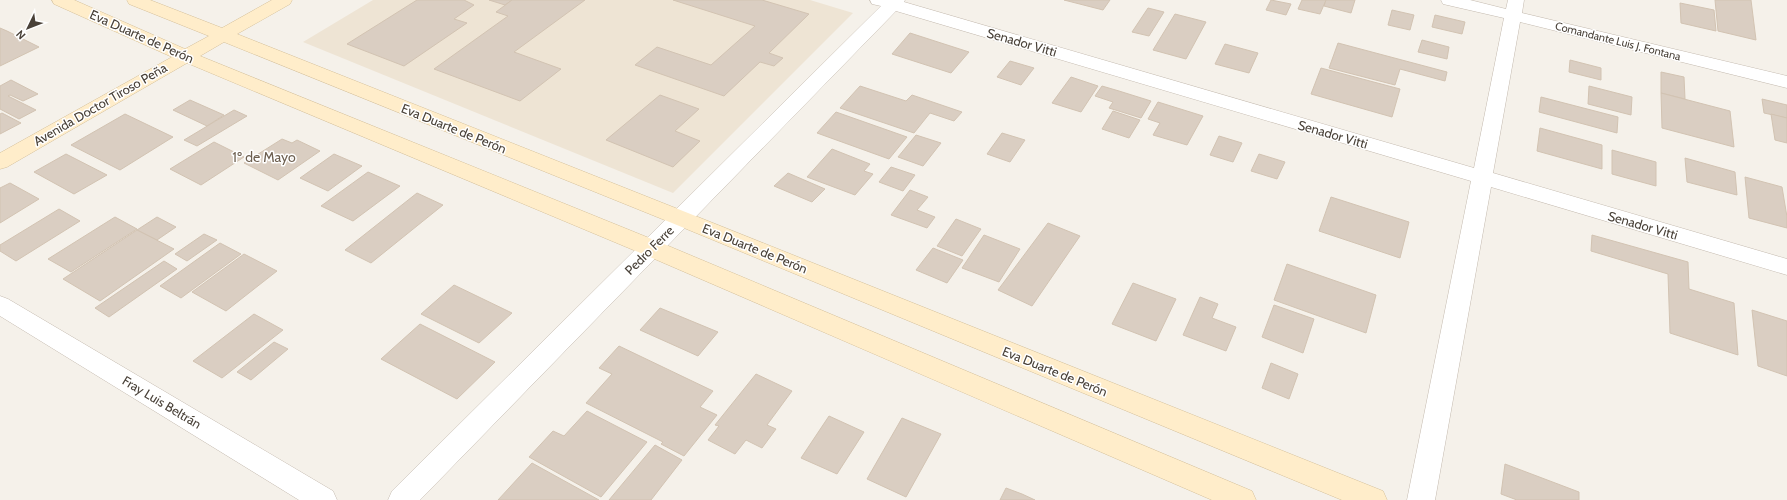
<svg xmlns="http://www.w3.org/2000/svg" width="1787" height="500" viewBox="0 0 1787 500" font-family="Cabin,sans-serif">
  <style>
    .education { fill: #eee4d4 }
    .building { fill: #dacec2; stroke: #d2c3b2 }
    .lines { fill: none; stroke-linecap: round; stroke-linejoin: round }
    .street-casing { stroke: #c4baaf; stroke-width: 1 }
    .secondary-casing { stroke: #d5c09a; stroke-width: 1 }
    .street { fill: #fff; fill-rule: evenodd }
    .secondary { fill: #ffedca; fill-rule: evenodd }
    .labels { text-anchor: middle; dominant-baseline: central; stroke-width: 3; stroke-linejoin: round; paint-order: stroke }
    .far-street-label { font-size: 11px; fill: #494138; stroke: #fff }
    .street-label { font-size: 13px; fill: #494138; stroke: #fff }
    .neighbourhood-label { font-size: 14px; fill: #6c5e4f; stroke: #fff }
  </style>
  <rect width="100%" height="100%" fill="#f5f1ea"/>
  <path class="education" d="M373,0H810L853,13L673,193L303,42Z"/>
  <g class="building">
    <path d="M417,0H464L474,5L454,19L467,23L404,66L347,44Z"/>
    <path d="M489,0H512L505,5Z"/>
    <path d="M512,0H585L514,52L561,69L520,101L434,69L508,16L496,12Z"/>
    <path d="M673,0H762L809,14L769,53L783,58L774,66L760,62L724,96L635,65L657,47L711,65L755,26Z"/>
    <path d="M1064,0H1110L1103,10Z"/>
    <path d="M1271,0L1291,4L1286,15L1266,10Z"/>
    <path d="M1302,0H1326L1320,14L1298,9Z"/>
    <path d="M1326,0H1355L1351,13L1324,6Z"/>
    <path d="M1715,0H1751L1756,40L1718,31Z"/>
    <path d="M1680,3L1714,10L1716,31L1681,23Z"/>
    <path d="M1148,8L1164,12L1149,36L1132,32Z"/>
    <path d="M1392,10L1414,15L1410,30L1388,25Z"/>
    <path d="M1175,14L1206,22L1186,59L1153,50Z"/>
    <path d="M1435,15L1465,22L1462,34L1432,27Z"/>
    <path d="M0,28L7,31L39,47L0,66Z"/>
    <path d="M910,33L969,52L951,73L892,54Z"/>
    <path d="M1422,40L1449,47L1447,59L1418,52Z"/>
    <path d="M1338,43L1447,72L1445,81L1400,69L1395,85L1329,68Z"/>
    <path d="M1225,44L1258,53L1249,73L1215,64Z"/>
    <path d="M1570,60L1601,68V80L1569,72Z"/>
    <path d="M1010,61L1034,68L1021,85L997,77Z"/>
    <path d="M1321,68L1400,89L1392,117L1311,94Z"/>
    <path d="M1661,72L1684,77L1685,99L1661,93Z"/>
    <path d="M1071,77L1098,86L1081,112L1052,103Z"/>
    <path d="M11,80L38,94L23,101L10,95L8,96L36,110L19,119L0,109V86Z"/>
    <path d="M860,86L906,101L912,95L962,112L954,121L930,113L914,133L840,108Z"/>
    <path d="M1102,86L1119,91L1151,101L1141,118L1109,108L1113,102L1095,96Z"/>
    <path d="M1589,86L1632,97L1631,115L1588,104Z"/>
    <path d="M1661,93L1730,111L1734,147L1662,128Z"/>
    <path d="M660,95L699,109L675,131L700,141L673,167L606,140Z"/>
    <path d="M1541,97L1618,117L1617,133L1539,112Z"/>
    <path d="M1762,99L1787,105V118L1764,113Z"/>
    <path d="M190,100L224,115L207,126L173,110Z"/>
    <path d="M1158,102L1203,116L1187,145L1153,135L1160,123L1148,119Z"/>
    <path d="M234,110L247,116L197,146L184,140Z"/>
    <path d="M1113,111L1140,120L1129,138L1102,129Z"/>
    <path d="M836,112L907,137L889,159L817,133Z"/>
    <path d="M2,113L21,123L0,134V114Z"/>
    <path d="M125,114L173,137L120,170L71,145Z"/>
    <path d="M1771,114L1787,118V143L1775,140Z"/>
    <path d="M1540,128L1602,145V169L1537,151Z"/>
    <path d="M1002,133L1025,140L1010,162L987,154Z"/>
    <path d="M916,135L941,143L923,166L898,157Z"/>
    <path d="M1219,136L1242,143L1233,162L1210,155Z"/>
    <path d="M282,139L292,143L297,140L320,151L278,180L244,163Z"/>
    <path d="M214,142L244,157L201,185L170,169Z"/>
    <path d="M832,149L870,164L864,171L873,174L855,195L807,177Z"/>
    <path d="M1612,150L1656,162V186L1612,174Z"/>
    <path d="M66,154L107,175L74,194L34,172Z"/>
    <path d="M334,154L362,166L328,191L300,178Z"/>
    <path d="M1259,154L1285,162L1277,179L1251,171Z"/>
    <path d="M1685,158L1735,172L1737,195L1687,182Z"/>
    <path d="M891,167L915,175L903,191L879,182Z"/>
    <path d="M368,172L400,186L353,221L321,206Z"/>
    <path d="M788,173L825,189L812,202L774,186Z"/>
    <path d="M1745,177L1782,187L1787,217V228L1749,218Z"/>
    <path d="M10,183L39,199L0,223V188Z"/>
    <path d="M910,190L928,197L917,210L935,217L927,228L891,215Z"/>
    <path d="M417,193L443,205L371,263L345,250Z"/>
    <path d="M1331,197L1409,222L1400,258L1319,231Z"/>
    <path d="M59,209L80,221L16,261L0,251V245Z"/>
    <path d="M115,217L137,229L71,272L48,259Z"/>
    <path d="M157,217L176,227L157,240L137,230Z"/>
    <path d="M956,219L981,229L962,256L937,246Z"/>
    <path d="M1048,223L1080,236L1032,306L998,290Z"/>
    <path d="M137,230L174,249L100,301L63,279Z"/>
    <path d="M204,234L217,240L187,261L175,254Z"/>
    <path d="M984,235L1020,249L999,282L962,268Z"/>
    <path d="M1592,235L1688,262L1689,289L1734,303L1738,355L1670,333L1668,274L1591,251Z"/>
    <path d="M220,243L241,254L181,298L160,286Z"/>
    <path d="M933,248L963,260L947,283L916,270Z"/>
    <path d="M244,254L277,271L226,311L192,292Z"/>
    <path d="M164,261L177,269L109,317L95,308Z"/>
    <path d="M1287,264L1376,295L1366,333L1274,300Z"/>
    <path d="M1133,283L1176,299L1156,341L1112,324Z"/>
    <path d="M454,285L512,313L479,343L421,314Z"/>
    <path d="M1200,297L1218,304L1212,318L1236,327L1226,351L1183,335Z"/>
    <path d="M1274,305L1314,319L1303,353L1262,337Z"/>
    <path d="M660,308L718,332L698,356L640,330Z"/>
    <path d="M1752,310L1787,321V376L1758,366Z"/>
    <path d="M254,314L283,330L222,378L193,361Z"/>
    <path d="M420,324L495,362L457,399L381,359Z"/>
    <path d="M274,342L288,349L251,380L237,372Z"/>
    <path d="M619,346L713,391L700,407L717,415L684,456L661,444L663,442L586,403L612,374L599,368Z"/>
    <path d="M1271,363L1298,374L1289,399L1262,388Z"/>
    <path d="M756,374L792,391L767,425L776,429L762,448L746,440L735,454L708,440L719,426L715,425Z"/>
    <path d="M587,411L647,442L601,497L529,457L553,431L564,436Z"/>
    <path d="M829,416L864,432L837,474L801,458Z"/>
    <path d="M902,418L941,434L906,497L867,479Z"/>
    <path d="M655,445L682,460L651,500H609Z"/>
    <path d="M532,463L599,500H498Z"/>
    <path d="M1505,464L1579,492V500H1517L1501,494Z"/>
    <path d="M1006,488L1022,494L1035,500H1000Z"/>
  </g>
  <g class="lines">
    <defs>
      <g id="street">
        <path d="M870,0H905L904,2L1474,168L1504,18L1443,4L1441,0H1470L1506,9L1508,0H1524L1522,13L1787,76V88L1520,22L1493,173L1787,259V275L1491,187L1435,500H1407L1471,181L896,11L420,500H388L392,491L881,6L872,4Z"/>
        <path d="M0,296L8,299L333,491L337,500H299L0,316Z"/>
      </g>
      <path id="secondary" d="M52,0H74L185,49L209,36L129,4L127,0H150L222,28L272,0H292L290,4L237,34L688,213L1383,491L1387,500H1342L672,223L224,42L200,56L659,242L1252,491L1256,500H1212L643,254L187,63L7,167L0,169V153L172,57L54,4Z"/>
    </defs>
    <use href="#street" class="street-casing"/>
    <use href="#secondary" class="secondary-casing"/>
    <use href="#street" class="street"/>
    <use href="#secondary" class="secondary"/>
  </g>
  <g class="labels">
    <g class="far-street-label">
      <text transform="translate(1618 41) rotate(14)">Comandante Luis J. Fontana</text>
    </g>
    <g class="street-label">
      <text transform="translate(142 36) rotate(24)">Eva Duarte de Perón</text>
      <text transform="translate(1022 42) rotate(16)">Senador Vitti</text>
      <text transform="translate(100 104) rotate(-30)">Avenida Doctor Tiroso Peña</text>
      <text transform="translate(454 128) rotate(22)">Eva Duarte de Perón</text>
      <text transform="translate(1333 134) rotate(16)">Senador Vitti</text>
      <text transform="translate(1643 225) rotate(16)">Senador Vitti</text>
      <text transform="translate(755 248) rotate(22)">Eva Duarte de Perón</text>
      <text transform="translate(649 250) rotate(-45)">Pedro Ferre</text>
      <text transform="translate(1055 371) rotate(22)">Eva Duarte de Perón</text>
      <text transform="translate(162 402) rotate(31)">Fray Luis Beltrán</text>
    </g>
    <g class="neighbourhood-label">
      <text x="264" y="157">1º de Mayo</text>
    </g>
  </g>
  <g transform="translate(28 28) rotate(227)" stroke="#ffffff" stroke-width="3" paint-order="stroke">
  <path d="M0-3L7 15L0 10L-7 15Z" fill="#494138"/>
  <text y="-6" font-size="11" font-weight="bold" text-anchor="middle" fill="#494138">N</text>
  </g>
</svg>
